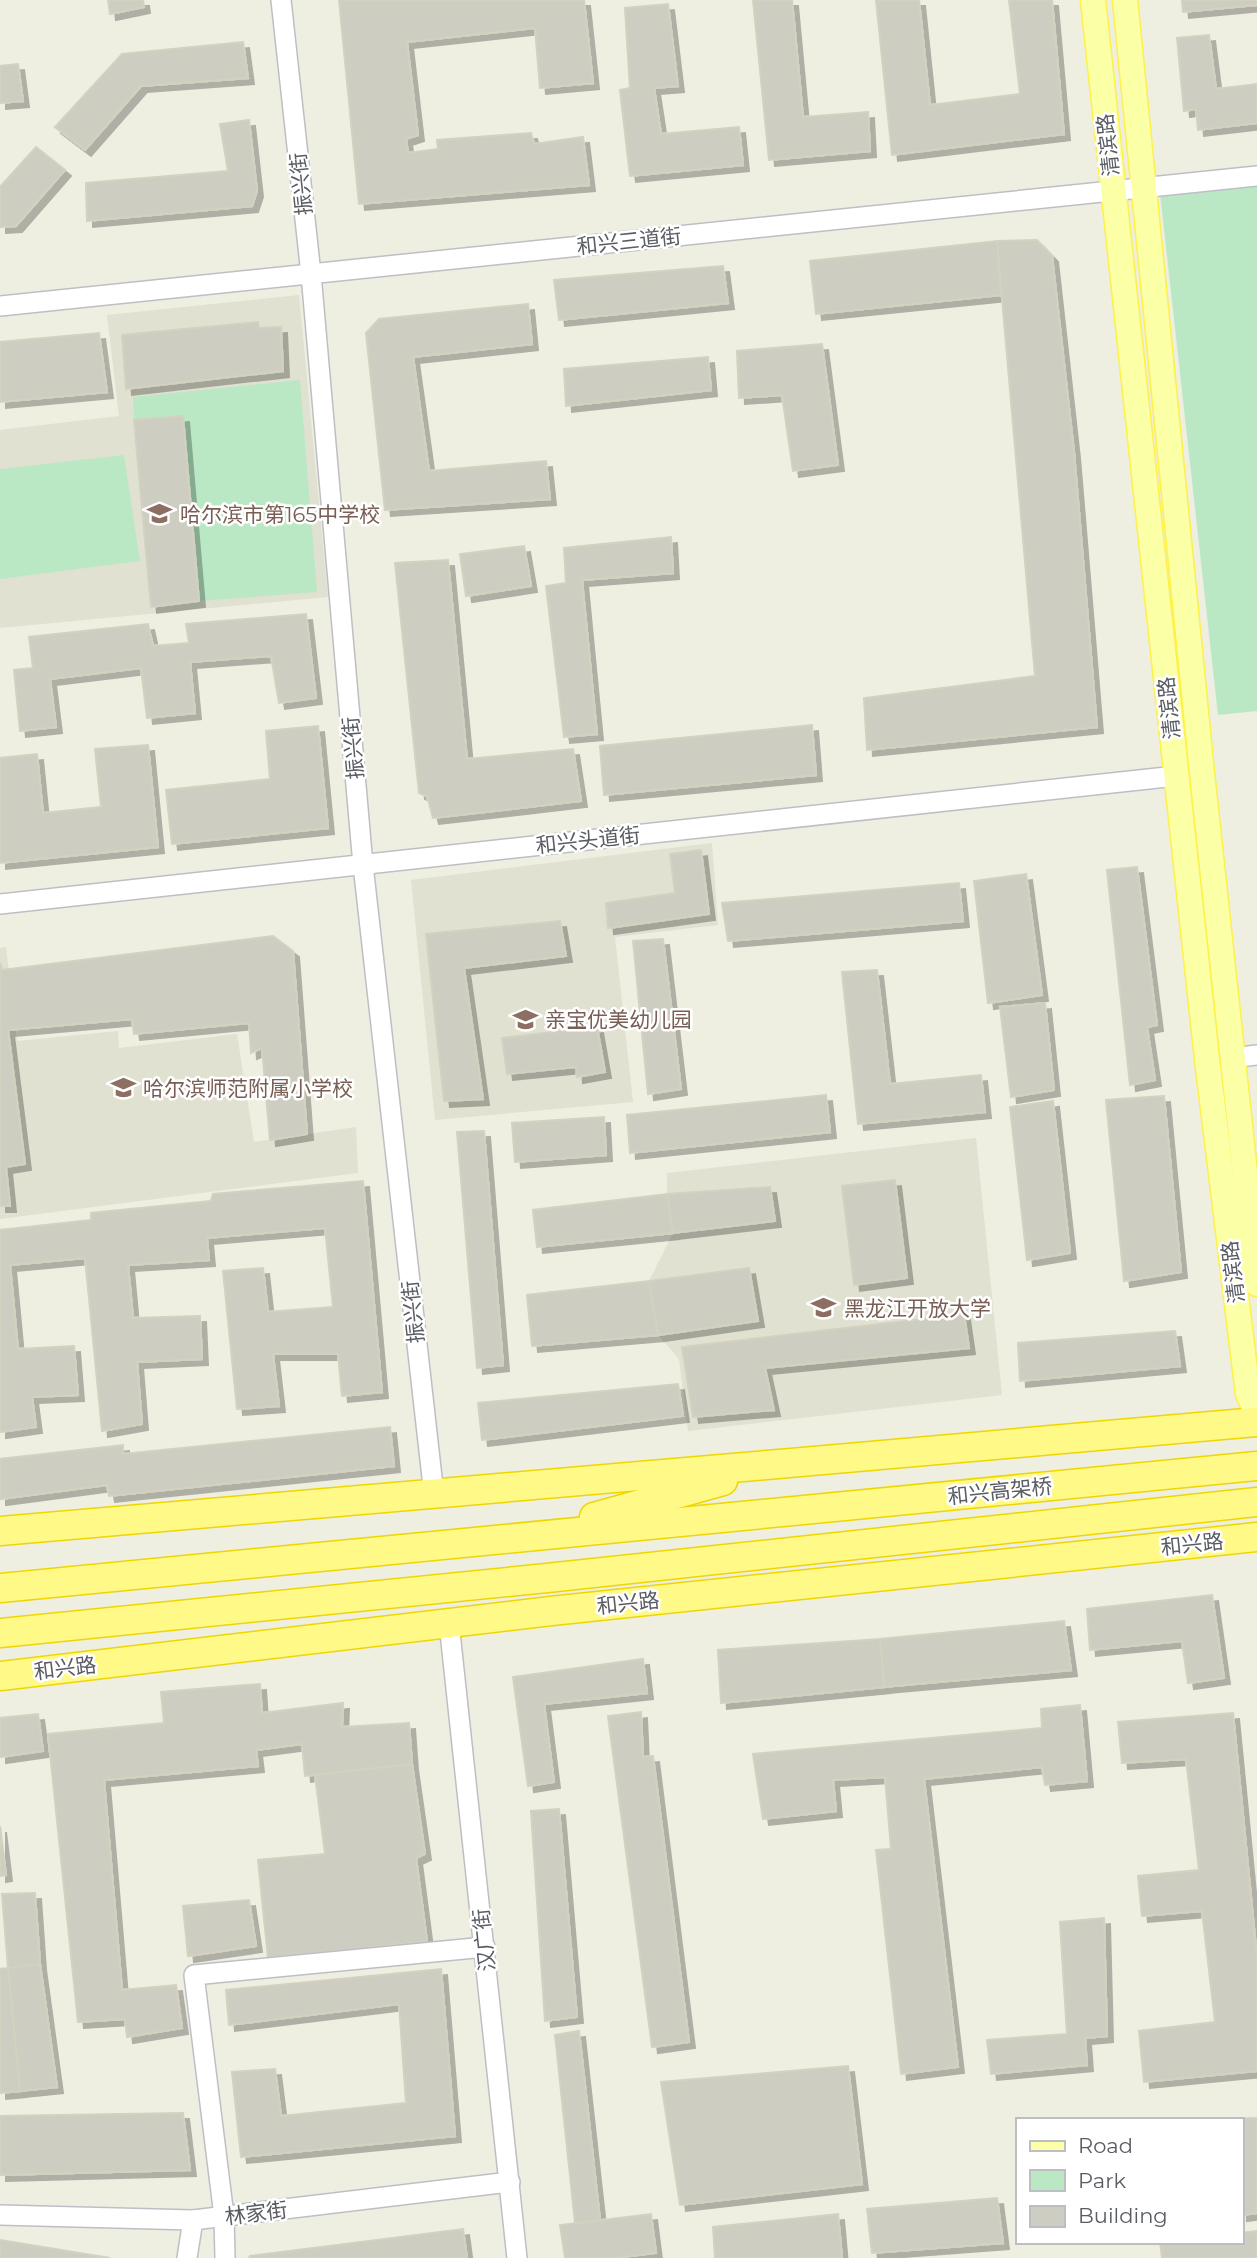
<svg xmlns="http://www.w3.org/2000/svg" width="1257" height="2258" viewBox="0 0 1257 2258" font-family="Montserrat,'Noto Sans SC',sans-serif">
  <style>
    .education { fill: #e0e1d1 }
    .green { fill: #bae8c4 }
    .building { fill: #cecdc2; stroke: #d3d1bf; stroke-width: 2; filter: url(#shadow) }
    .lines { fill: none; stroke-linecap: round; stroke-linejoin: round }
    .minor-casing { stroke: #bebfc6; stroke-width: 22 }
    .major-casing { stroke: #fef14a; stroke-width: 27 }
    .highway-casing { stroke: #efd600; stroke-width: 31 }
    .minor { stroke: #fff; stroke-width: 19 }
    .major { stroke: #fbffa5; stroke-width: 24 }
    .highway { stroke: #fffa87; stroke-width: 28 }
    .labels { text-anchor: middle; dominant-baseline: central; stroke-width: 5; stroke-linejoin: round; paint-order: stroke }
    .street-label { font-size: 21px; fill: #595c63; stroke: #fff }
    .education-label { font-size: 21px; fill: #785e54; stroke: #fff; text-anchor: start }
  </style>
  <defs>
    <filter id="shadow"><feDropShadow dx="6" dy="6" stdDeviation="0" flood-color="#0004"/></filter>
  </defs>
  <rect width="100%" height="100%" fill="#eeeee1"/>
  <g class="education">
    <path d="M299,295L328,597L0,628V430L119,416L107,315Z"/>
    <path d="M712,843L718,925L615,937L633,1102L435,1120L411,880Z"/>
    <path d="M6,947L17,1041L118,1031L119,1048L237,1034L254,1142L356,1127L358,1173L0,1219V948Z"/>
    <path d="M976,1138L1002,1395L688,1431L679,1359L658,1335L649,1281L673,1233L667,1194V1173Z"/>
  </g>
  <g class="green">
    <path d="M1257,184V711L1218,715L1160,193Z"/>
    <path d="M300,380L317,592L199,601L183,417L134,420L133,397Z"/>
    <path d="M124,455L140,561L0,579V469Z"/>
  </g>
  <g class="building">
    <path d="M108,0H143L144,7L110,14Z"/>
    <path d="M339,0H584L593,83L540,88L535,28L407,42L418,135L406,139L408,153L438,149L437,140L531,133L534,144L583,137L589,185L359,204Z"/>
    <path d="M753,0H792L803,117L868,112L870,151L769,160Z"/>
    <path d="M876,0H919L930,105L1020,94L1009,0H1052L1064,134L892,155Z"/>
    <path d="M1182,0H1257V5L1183,12Z"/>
    <path d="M668,4L678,86L654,88L661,134L739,127L743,165L630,176L620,90L630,88L625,8Z"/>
    <path d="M1209,35L1216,89L1257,84V123L1198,130L1196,109L1184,111L1177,38Z"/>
    <path d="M243,42L248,78L141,86L85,150L55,127L122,54Z"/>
    <path d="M18,64L23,101L0,103V66Z"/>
    <path d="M249,120L257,191L252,206L87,221L86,183L228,171L220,124Z"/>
    <path d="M36,147L65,170L16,226L0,227V187Z"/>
    <path d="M1037,240L1052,256L1074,452L1097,727L867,750L864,698L1035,676L997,241Z"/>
    <path d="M997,241L1001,295L816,314L810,261Z"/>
    <path d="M723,266L728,303L559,320L554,280Z"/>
    <path d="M528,304L532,344L413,357L429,471L546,461L550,499L385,510L366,333L379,319Z"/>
    <path d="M258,322L259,328L281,327L283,371L126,389L122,335Z"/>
    <path d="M99,333L107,392L0,402V342Z"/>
    <path d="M822,344L838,465L793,471L782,395L739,398L737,351Z"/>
    <path d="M708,357L711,390L566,406L564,369Z"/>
    <path d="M183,416L199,601L151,607L134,420Z"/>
    <path d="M671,537L673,573L582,580L597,734L564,737L546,586L566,583L564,548Z"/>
    <path d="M524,546L531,586L466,596L460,554Z"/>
    <path d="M448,560L467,759L573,749L581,801L433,818L427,796L419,793L395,563Z"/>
    <path d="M306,614L316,698L279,703L271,656L190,662L195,713L147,718L141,668L50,679L56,727L20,731L14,670L33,668L29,637L148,624L153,646L189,643L186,624Z"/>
    <path d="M812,725L816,775L604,795L600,746Z"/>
    <path d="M318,726L328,828L172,844L166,790L270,779L266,731Z"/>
    <path d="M148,745L158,847L0,863V758L37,754L43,813L101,807L95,749Z"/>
    <path d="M701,850L709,914L608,928L606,903L675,893L670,854Z"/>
    <path d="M1137,867L1157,1025L1147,1027L1155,1080L1130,1085L1107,870Z"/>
    <path d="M1026,874L1042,995L988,1003L974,881Z"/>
    <path d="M959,883L963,921L728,941L722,903Z"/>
    <path d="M560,921L566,956L464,968L483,1099L444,1101L426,934Z"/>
    <path d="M273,936L293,951L307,1134L270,1140L262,1048L251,1053L249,1023L134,1034L132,1019L8,1030L25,1164L6,1167L10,1206H0V963L2,970Z"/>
    <path d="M663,939L681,1089L648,1094L633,941Z"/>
    <path d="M877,970L890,1084L981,1075L985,1112L858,1124L842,972Z"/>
    <path d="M1045,1003L1054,1090L1011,1097L1000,1007Z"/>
    <path d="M597,1027L605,1072L577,1077L576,1067L507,1074L502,1038Z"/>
    <path d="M826,1095L830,1132L630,1153L627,1115Z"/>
    <path d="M1164,1096L1181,1272L1124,1281L1106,1100Z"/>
    <path d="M1053,1101L1070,1253L1027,1260L1010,1107Z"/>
    <path d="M604,1117L606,1155L515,1162L512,1123Z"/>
    <path d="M484,1131L503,1365L477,1368L457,1132Z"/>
    <path d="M895,1180L907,1278L854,1285L842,1186Z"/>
    <path d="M363,1181L382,1392L342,1396L338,1354H273L279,1406L237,1409L223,1271L263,1268L268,1312L333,1307L325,1228L207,1238L209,1260L128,1265L133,1318L200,1316L202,1359L137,1362L142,1424L102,1431L85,1258L10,1265L18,1349L74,1346L78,1395L32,1397L36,1427L0,1432V1230L91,1220V1213L211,1201L213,1194Z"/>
    <path d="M770,1187L775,1221L673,1233L667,1194Z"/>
    <path d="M667,1194L673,1233L537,1247L533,1210Z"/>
    <path d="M749,1268L758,1321L658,1335L649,1281Z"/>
    <path d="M649,1281L658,1335L532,1346L527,1295Z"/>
    <path d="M964,1314L969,1348L765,1368L774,1410L693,1417L682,1347Z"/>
    <path d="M1175,1331L1180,1366L1020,1381L1018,1343Z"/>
    <path d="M678,1384L683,1416L482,1440L478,1403Z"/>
    <path d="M390,1427L394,1466L109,1496L107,1485L0,1499V1459L123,1445V1454Z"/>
    <path d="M1212,1595L1224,1678L1188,1683L1182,1641L1090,1650L1087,1609Z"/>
    <path d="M1064,1621L1071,1670L884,1687L880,1639Z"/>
    <path d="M880,1639L884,1687L721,1703L718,1650Z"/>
    <path d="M643,1659L647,1693L544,1704L554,1782L528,1786L513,1677Z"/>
    <path d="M260,1684L262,1713L343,1703L342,1727L409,1723L412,1764L305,1776L302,1744L256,1750L258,1766L104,1780L122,1990L176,1985L182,2028L127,2037L125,2019L78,2022L48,1734L164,1723L161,1692Z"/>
    <path d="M1080,1705L1087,1781L1045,1785L1042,1767L924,1779L958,2067L901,2074L876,1850L891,1849L885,1777L833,1780L836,1811L763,1819L753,1754L1042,1728L1041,1709Z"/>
    <path d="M641,1712L643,1757L653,1756L689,2042L652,2047L608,1716Z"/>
    <path d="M1233,1713L1257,1958V2071L1144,2082L1139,2031L1215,2022L1202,1911L1142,1916L1138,1876L1199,1870L1186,1759L1122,1763L1118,1722Z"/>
    <path d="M38,1714L43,1751L0,1757V1718Z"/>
    <path d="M412,1764L425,1854L416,1858L427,1941L268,1958L258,1860L325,1854L315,1775Z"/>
    <path d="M559,1809L577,2017L545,2021L531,1811Z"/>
    <path d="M0,1826L6,1875L0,1876Z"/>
    <path d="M35,1893L40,1964L8,1968L2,1894Z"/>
    <path d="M249,1900L256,1946L188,1956L183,1906Z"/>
    <path d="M1104,1918L1107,2036L1085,2038L1087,2065L991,2074L987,2040L1067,2034L1060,1922Z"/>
    <path d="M40,1964L57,2087L20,2091L8,1968Z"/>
    <path d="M8,1968L20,2091L0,2093V1969Z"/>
    <path d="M441,1969L455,2136L241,2157L232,2072L275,2069L281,2116L406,2103L399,2004L229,2025L226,1990Z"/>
    <path d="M579,2031L600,2220L575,2223L555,2035Z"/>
    <path d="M848,2066L862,2184L680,2205L661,2082Z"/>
    <path d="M183,2113L190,2170L0,2175V2116Z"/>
    <path d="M1257,2118V2213L1241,2215V2120L1231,2119Z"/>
    <path d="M997,2198L1003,2243L872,2253L867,2209Z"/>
    <path d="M651,2214L656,2253L614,2258H565L560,2225Z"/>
    <path d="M838,2214L842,2258H715L713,2227Z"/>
    <path d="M463,2229L467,2258H249L250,2256Z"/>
    <path d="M1257,2231V2258H1162L1160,2242H1241V2233Z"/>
    <path d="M0,2240L110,2258H0Z"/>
  </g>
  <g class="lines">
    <defs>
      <g id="minor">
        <path d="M281,0L311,274L363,865L434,1495"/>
        <path d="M0,306L1257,176"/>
        <path d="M0,904L1176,776"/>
        <path d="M1232,1058L1257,1055"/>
        <path d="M449,1623L517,2258"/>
        <path d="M0,2215L193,2220L510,2182"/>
        <path d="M187,2258L193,2220"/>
        <path d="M225,2258L224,2216L194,1975L485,1947"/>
      </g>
      <g id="major">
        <path d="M1093,0L1207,1059L1248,1394L1257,1414"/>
        <path d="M1125,0L1202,773L1257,1284"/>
      </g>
      <g id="highway">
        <path d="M594,1517L723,1481"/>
        <path d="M0,1531C419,1497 838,1458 1257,1422"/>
        <path d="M0,1588L1257,1466"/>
        <path d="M0,1633L547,1578L1257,1502"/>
        <path d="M0,1676L551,1611L1257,1537"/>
      </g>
    </defs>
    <use href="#minor" class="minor-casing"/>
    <use href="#major" class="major-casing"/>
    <use href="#highway" class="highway-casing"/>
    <use href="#minor" class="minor"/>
    <use href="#major" class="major"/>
    <use href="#highway" class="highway"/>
  </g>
  <defs>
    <symbol id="school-bare" viewBox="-9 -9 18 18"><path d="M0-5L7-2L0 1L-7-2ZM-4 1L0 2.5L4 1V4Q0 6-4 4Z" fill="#8d6e63" stroke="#fff" stroke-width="2.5" paint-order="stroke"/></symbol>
    <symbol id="university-bare" viewBox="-9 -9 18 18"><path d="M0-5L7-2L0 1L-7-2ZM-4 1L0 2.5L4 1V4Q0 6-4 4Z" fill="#8d6e63" stroke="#fff" stroke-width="2.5" paint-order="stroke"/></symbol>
  </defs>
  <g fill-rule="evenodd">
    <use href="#school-bare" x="142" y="496" width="35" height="35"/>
    <use href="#school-bare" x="508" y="1002" width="35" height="35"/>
    <use href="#school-bare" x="106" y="1070" width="35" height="35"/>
    <use href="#university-bare" x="806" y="1290" width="35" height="35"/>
  </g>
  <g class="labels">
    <g class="street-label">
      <text transform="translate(1108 145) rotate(-96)">清滨路</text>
      <text transform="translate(301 184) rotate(-96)">振兴街</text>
      <text transform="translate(629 241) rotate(-6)">和兴三道街</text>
      <text transform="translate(1169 708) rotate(-96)">清滨路</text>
      <text transform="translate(353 748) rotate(-95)">振兴街</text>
      <text transform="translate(588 840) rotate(-6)">和兴头道街</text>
      <text transform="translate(1233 1272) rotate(-97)">清滨路</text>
      <text transform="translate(413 1312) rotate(-96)">振兴街</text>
      <text transform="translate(1000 1491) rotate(-6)">和兴高架桥</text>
      <text transform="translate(1192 1544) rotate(-6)">和兴路</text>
      <text transform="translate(628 1603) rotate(-6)">和兴路</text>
      <text transform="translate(65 1668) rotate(-7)">和兴路</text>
      <text transform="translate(484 1940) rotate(-96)">汉广街</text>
      <text transform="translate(256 2213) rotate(-7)">林家街</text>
    </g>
    <g class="education-label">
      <text x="180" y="514">哈尔滨市第165中学校</text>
      <text x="545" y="1019">亲宝优美幼儿园</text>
      <text x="143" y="1088">哈尔滨师范附属小学校</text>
      <text x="844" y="1308">黑龙江开放大学</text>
    </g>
  </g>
  <rect x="1016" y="2118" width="228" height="126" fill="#ffffff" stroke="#bdbec1" stroke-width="2"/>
  <rect x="1030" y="2141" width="35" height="10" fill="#fbffa5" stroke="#bdbec1" stroke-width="2"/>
  <text x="1078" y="2153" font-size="21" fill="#595c63">Road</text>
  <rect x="1030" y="2170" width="35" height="21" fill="#bae8c4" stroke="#bdbec1" stroke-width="2"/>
  <text x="1078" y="2188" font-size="21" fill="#595c63">Park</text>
  <rect x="1030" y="2206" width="35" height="21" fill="#cecdc2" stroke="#bdbec1" stroke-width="2"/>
  <text x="1078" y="2223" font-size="21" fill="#595c63">Building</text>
</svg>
